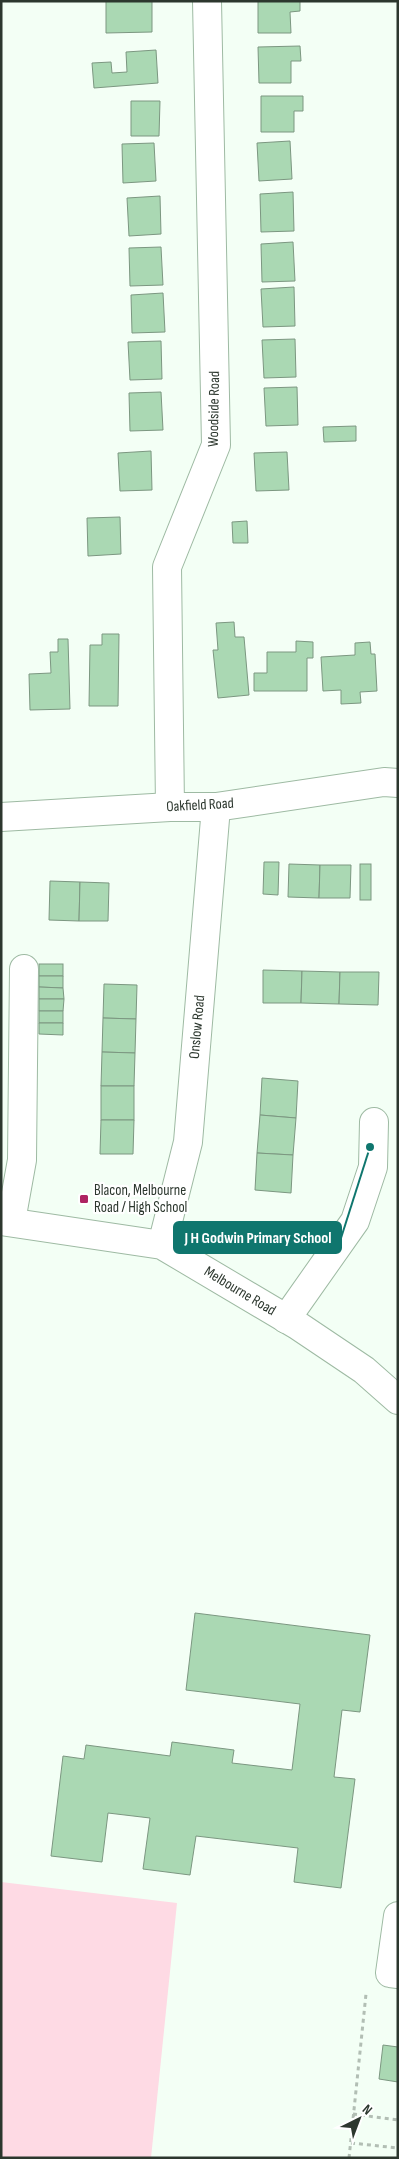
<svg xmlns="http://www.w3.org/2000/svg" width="399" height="2159" viewBox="0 0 399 2159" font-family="'Sofia Sans Condensed',sans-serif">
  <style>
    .green { fill: #fedae4 }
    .building { fill: #aad8b3; stroke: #7c9781 }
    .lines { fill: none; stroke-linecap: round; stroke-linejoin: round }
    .minor-casing { stroke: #9ebaa3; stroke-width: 30 }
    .path { stroke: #b2beb4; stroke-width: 3; stroke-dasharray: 4 4; stroke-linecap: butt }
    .minor { stroke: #fff; stroke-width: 28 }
    .poi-dot { fill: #ae2362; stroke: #fff; stroke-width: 2 }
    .labels { text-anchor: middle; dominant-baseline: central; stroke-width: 4.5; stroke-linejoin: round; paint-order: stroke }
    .street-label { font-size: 15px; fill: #2c372e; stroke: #fff }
    .poi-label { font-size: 15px; fill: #2c372e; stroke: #fff; text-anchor: start }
    .leader { fill: none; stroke: #0f766e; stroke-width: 2 }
    .callout-dot { fill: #0f766e; stroke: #fff; stroke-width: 2 }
    .callout { fill: #0f766e; stroke: #0f766e; stroke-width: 2 }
    .callout-label { font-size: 16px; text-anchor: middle; font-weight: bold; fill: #fff }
  </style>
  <rect width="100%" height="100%" fill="#f3fff5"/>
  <path class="green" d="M1,1882L177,1903L151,2158H1Z"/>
  <g class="building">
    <path d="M106,1H152V32L106,33Z"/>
    <path d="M258,1H300V11L290,12L291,33H258Z"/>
    <path d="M300,46L301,61H291V83H259L258,47Z"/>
    <path d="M156,50L158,83L94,88L92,63L111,62L112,73L127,72L126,52Z"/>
    <path d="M261,96H303V111H294V132H261Z"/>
    <path d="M131,101H160L159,136H131Z"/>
    <path d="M290,141L292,179L259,181L257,143Z"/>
    <path d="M154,143L156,181L123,183L122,144Z"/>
    <path d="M293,192L294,231L261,232L260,194Z"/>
    <path d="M160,196L161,234L129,236L127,198Z"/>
    <path d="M293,242L295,281L262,282L261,244Z"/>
    <path d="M161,247L163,285L130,286L129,248Z"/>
    <path d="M294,287L295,326L263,327L261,289Z"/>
    <path d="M163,293L165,332L132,333L131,295Z"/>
    <path d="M295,339L296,377L264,378L262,340Z"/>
    <path d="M161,341L162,379L130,380L128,342Z"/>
    <path d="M297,387L298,425L266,426L264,388Z"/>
    <path d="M161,392L163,430L130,431L129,393Z"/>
    <path d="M356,426V441L324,442L323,427Z"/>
    <path d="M151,451L152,490L120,491L118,453Z"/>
    <path d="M287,452L289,490L256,491L254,453Z"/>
    <path d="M120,517L121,554L88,556L87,518Z"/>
    <path d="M247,521L248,543H233L232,522Z"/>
    <path d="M234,622L235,637H244L249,695L218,698L213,650H218L216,623Z"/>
    <path d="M102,634H119L118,706H89L90,645H102Z"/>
    <path d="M58,639H68L70,709L30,710L29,674L51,673L50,652H58Z"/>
    <path d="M296,641L313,642V658H307V691H254V673H267V652H296Z"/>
    <path d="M370,642L371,654H375L377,691L360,692L361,703L341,704V690L323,691L321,657L355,655V643Z"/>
    <path d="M264,862H279L278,895L263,894Z"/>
    <path d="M289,864L320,865L319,898L288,897Z"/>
    <rect x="360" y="864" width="11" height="36"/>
    <path d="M320,865H351L350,898H319Z"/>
    <path d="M50,881L80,882L79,921L49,920Z"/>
    <path d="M80,882L109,883L108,921H79Z"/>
    <rect x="39" y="964" width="24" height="12"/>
    <path d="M263,970L302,971L301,1003H263Z"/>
    <path d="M302,971L340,972L339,1004L301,1003Z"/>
    <path d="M340,972H379L378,1005L339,1004Z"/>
    <path d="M39,976H63V988L39,987Z"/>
    <path d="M104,984L137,985L136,1019L103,1018Z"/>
    <path d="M39,987L63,988L64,999H39Z"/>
    <path d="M39,999H64L63,1011H39Z"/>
    <rect x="39" y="1011" width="24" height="12"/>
    <path d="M103,1018L136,1019L135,1053L102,1052Z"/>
    <path d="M39,1023H63V1035L39,1034Z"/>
    <path d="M102,1052L135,1053L134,1086H101Z"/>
    <path d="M262,1078L298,1081L296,1118L260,1115Z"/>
    <rect x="101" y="1086" width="33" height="34"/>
    <path d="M260,1115L296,1118L293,1155L257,1153Z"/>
    <path d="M101,1120H134L133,1154H100Z"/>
    <path d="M257,1153L293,1155L291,1193L255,1190Z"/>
    <path d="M195,1613L370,1635L360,1712L342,1710L334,1777L355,1779L341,1888L294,1882L298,1848L196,1836L190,1875L143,1869L150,1818L108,1813L102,1862L51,1856L63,1756L84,1759L86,1745L170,1756L172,1742L234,1750L232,1763L292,1770L300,1704L186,1690Z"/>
    <path d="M383,2045L398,2047V2082L379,2079Z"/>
  </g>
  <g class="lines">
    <defs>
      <g id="minor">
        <path d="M170,807L167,567L216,445L207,1"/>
        <path d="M1,817L170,807H216L384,782L398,783"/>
        <path d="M1,1221L162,1245L297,1325L364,1370L398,1400"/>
        <path d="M11,1221L22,1160L24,969"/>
        <path d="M162,1245L188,1142L216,807"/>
        <path d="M286,1319L355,1221L373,1167L374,1122"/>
        <path d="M398,1916L390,1973L398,1974"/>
      </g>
    </defs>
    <use href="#minor" class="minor-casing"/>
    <g class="path">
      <path d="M353,2114L398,2120"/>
      <path d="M351,2143L398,2148"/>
      <path d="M349,2158L366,1994"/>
    </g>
    <use href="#minor" class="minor"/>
  </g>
  <rect class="poi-dot" x="79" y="1194" width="10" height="10" rx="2.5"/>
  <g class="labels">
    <g class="street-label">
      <text transform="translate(214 409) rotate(-89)">Woodside Road</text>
      <text transform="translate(200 805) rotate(-3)">Oakfield Road</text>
      <text transform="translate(197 1027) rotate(-85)">Onslow Road</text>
      <text transform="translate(240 1291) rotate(31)">Melbourne Road</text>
    </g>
    <g class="poi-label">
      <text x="94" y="1190">Blacon, Melbourne<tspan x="94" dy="17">Road / High School</tspan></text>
    </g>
  </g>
  <path class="leader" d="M370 1147L341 1238"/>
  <circle class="callout-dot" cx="370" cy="1147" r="5"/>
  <rect class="callout" x="174" y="1222" width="167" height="31" rx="5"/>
  <g class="callout-label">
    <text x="258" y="1243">J H Godwin Primary School</text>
  </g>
  <rect width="399" height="2159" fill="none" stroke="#2c372e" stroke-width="5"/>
  <g transform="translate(359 2119) rotate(42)" stroke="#ffffff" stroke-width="4" paint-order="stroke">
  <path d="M0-4L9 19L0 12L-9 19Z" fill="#2c372e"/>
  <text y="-8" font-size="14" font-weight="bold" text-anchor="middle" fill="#2c372e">N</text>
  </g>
</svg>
